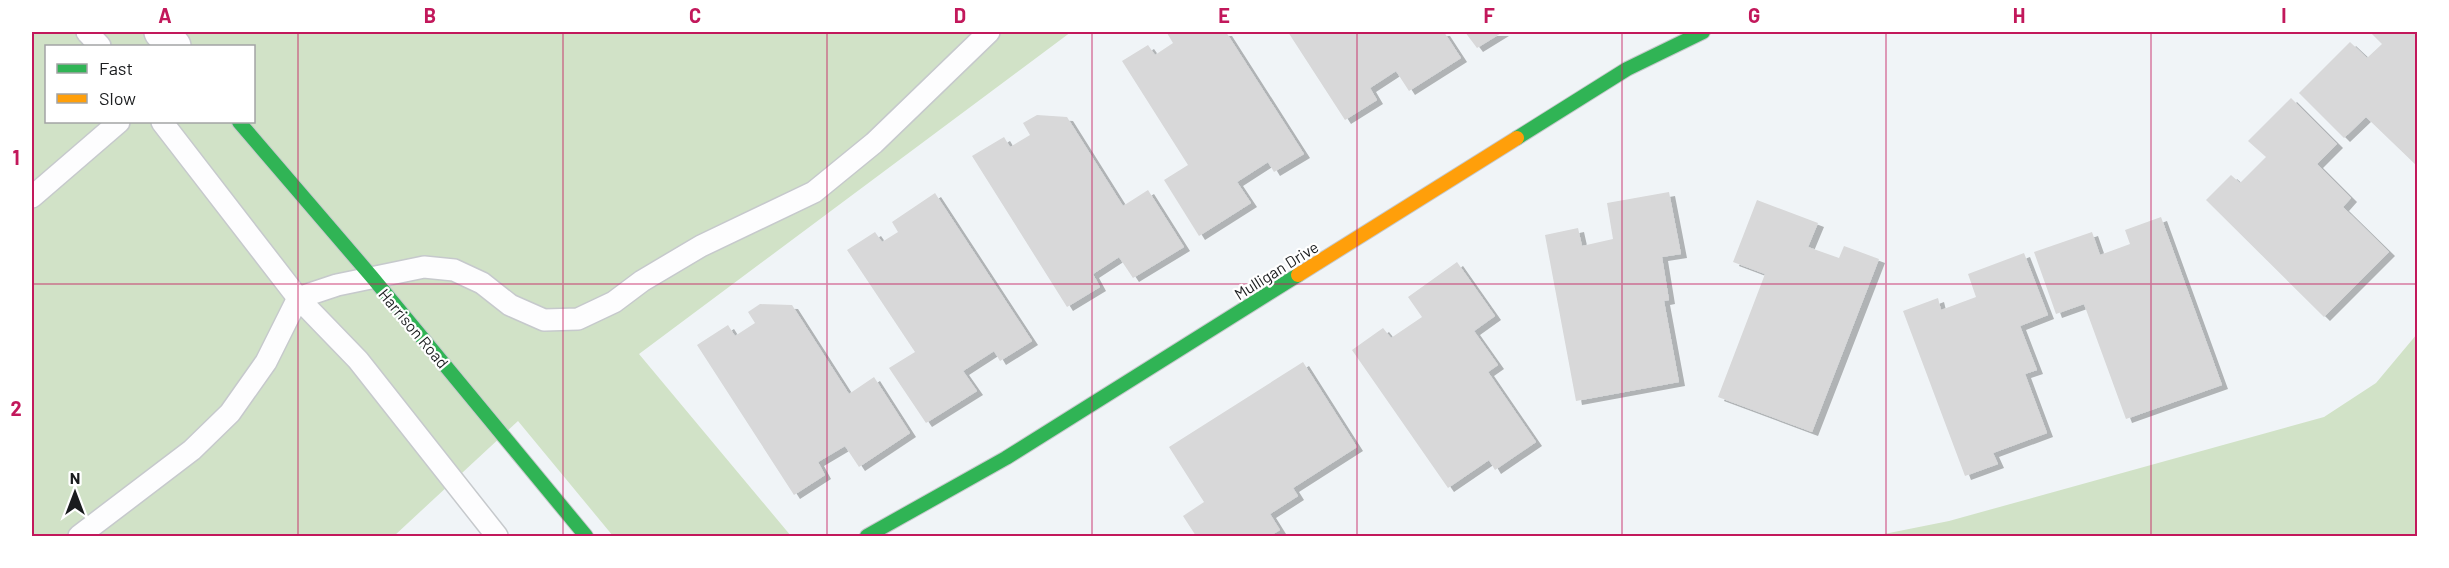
<svg xmlns="http://www.w3.org/2000/svg" width="2449" height="568" viewBox="0 0 2449 568" font-family="Barlow,sans-serif">
  <style>
    .green { fill: #d1e2c7; fill-rule: evenodd }
    .building { fill: #d8d8d9; filter: url(#shadow) }
    .lines { fill: none; stroke-linecap: round; stroke-linejoin: round }
    .lane-casing { stroke: #c6c9cc; stroke-width: 24 }
    .street-casing { stroke: #c6c9cc; stroke-width: 36 }
    .fast-casing { stroke: #c6c9cc; stroke-width: 16 }
    .slow-casing { stroke: #c6c9cc; stroke-width: 16 }
    .lane { stroke: #fdfdfe; stroke-width: 21 }
    .street { stroke: #fdfdfe; stroke-width: 33 }
    .fast { stroke: #30b455; stroke-width: 14 }
    .slow { stroke: #ff9f0a; stroke-width: 14 }
    .grid { fill: none; stroke: #c2185b; stroke-width: 1.5; stroke-opacity: 0.55 }
    .labels { text-anchor: middle; dominant-baseline: central; stroke-width: 4.5; stroke-linejoin: round; paint-order: stroke }
    .street-label { font-size: 16px; fill: #1a1c1e; stroke: #fff }
    .neatline { fill: none; stroke: #c2185b; stroke-width: 2 }
    .grid-label { font-size: 20px; text-anchor: middle; font-weight: bold; fill: #c2185b }
  </style>
  <defs>
    <filter id="shadow"><feDropShadow dx="6" dy="4" stdDeviation="0" flood-color="#0004"/></filter>
  </defs>
  <rect width="100%" height="100%" fill="#f0f4f7"/>
  <g class="green">
    <path d="M32,32H1071L639,354L791,536H613L518,421L394,536H32ZM46,46H254V122H46Z"/>
    <path d="M2417,334V536H1874L1949,521L2324,417L2376,383Z"/>
  </g>
  <g class="building">
    <path d="M1169,32H1226L1304,154L1274,172L1268,162L1237,182L1251,203L1199,236L1164,180L1188,165L1122,61L1148,45L1155,55L1173,43L1167,33Z"/>
    <path d="M1288,32H1444L1461,58L1409,91L1396,71L1370,88L1377,100L1345,120Z"/>
    <path d="M1465,32H1503L1477,48Z"/>
    <path d="M2373,32H2418V167L2366,117L2344,138L2299,93L2350,42L2367,58L2382,44L2371,33Z"/>
    <path d="M2291,98L2337,144L2317,164L2351,198L2343,207L2389,252L2324,317L2206,200L2231,175L2240,183L2266,157L2248,141Z"/>
    <path d="M1037,115L1067,117L1123,206L1148,190L1184,247L1133,278L1119,257L1093,274L1100,287L1067,307L972,156L1004,137L1010,147L1030,135L1023,123Z"/>
    <path d="M1669,192L1681,254L1662,257L1669,300L1664,301L1679,382L1576,401L1545,235L1578,228L1582,246L1613,239L1607,203Z"/>
    <path d="M935,193L1032,341L1000,361L994,351L963,371L977,391L926,423L889,368L915,352L847,250L875,232L882,242L898,232L892,222Z"/>
    <path d="M1757,200L1818,223L1808,247L1839,258L1844,246L1879,259L1812,432L1718,397L1765,274L1733,262Z"/>
    <path d="M2161,217L2222,385L2126,419L2084,304L2056,314L2034,252L2092,232L2100,255L2130,244L2125,230Z"/>
    <path d="M2024,253L2048,315L2020,326L2037,370L2025,374L2047,433L1993,453L1998,464L1965,476L1903,311L1938,298L1941,310L1976,297L1968,274Z"/>
    <path d="M1457,262L1495,316L1474,331L1498,365L1488,372L1536,442L1495,470L1489,460L1448,488L1352,350L1383,328L1391,338L1422,317L1408,297Z"/>
    <path d="M760,304L792,305L849,394L874,377L910,433L859,467L845,446L818,462L825,475L794,495L697,345L728,325L735,336L755,323L748,312Z"/>
    <path d="M1303,362L1357,447L1293,488L1298,496L1270,514L1280,530L1270,536H1196L1183,516L1204,502L1169,447Z"/>
  </g>
  <g class="lines">
    <defs>
      <g id="lane">
        <path d="M87,32L100,46"/>
        <path d="M162,122L298,298L358,360L497,536"/>
        <path d="M32,197L119,122"/>
        <path d="M79,536L192,450L230,413L266,362L298,298L337,285L424,267L454,270L482,283L510,305L544,320L578,319L614,302L642,281L701,246L814,192L874,143L989,32"/>
      </g>
      <path id="street" d="M161,32L174,46"/>
      <g id="fast">
        <path d="M239,122L372,277L586,536"/>
        <path d="M1517,138L1627,69L1703,32"/>
        <path d="M867,536L1006,458L1298,275"/>
      </g>
      <path id="slow" d="M1298,275L1517,138"/>
    </defs>
    <use href="#lane" class="lane-casing"/>
    <use href="#street" class="street-casing"/>
    <use href="#fast" class="fast-casing"/>
    <use href="#slow" class="slow-casing"/>
    <use href="#lane" class="lane"/>
    <use href="#street" class="street"/>
    <use href="#fast" class="fast"/>
    <use href="#slow" class="slow"/>
  </g>
  <path class="grid" d="M298,32V536M563,32V536M827,32V536M1092,32V536M1357,32V536M1622,32V536M1886,32V536M2151,32V536M32,284H2418"/>
  <g class="labels">
    <g class="street-label">
      <text transform="translate(1276 270) rotate(-32)">Mulligan Drive</text>
      <text transform="translate(414 328) rotate(50)">Harrison Road</text>
    </g>
  </g>
  <rect width="2449" height="568" fill="none" stroke="#ffffff" stroke-width="66"/>
  <rect x="45" y="45" width="210" height="78" fill="#ffffff" stroke="#a3a4a5" stroke-width="1.5"/>
  <rect x="57" y="64" width="30" height="9" fill="#30b455" stroke="#a3a4a5" stroke-width="1.5"/>
  <text x="99" y="75" font-size="18" fill="#1a1c1e">Fast</text>
  <rect x="57" y="94" width="30" height="9" fill="#ff9f0a" stroke="#a3a4a5" stroke-width="1.5"/>
  <text x="99" y="105" font-size="18" fill="#1a1c1e">Slow</text>
  <g transform="translate(75 493)" stroke="#ffffff" stroke-width="4.5" paint-order="stroke">
  <path d="M0-4.5L10 22L0 15L-10 22Z" fill="#1a1c1e"/>
  <text y="-9" font-size="16" font-weight="bold" text-anchor="middle" fill="#1a1c1e">N</text>
  </g>
  <rect x="33" y="33" width="2383" height="502" class="neatline"/>
  <g class="grid-label">
    <text x="165" y="23">A</text>
    <text x="430" y="23">B</text>
    <text x="695" y="23">C</text>
    <text x="960" y="23">D</text>
    <text x="1224" y="23">E</text>
    <text x="1489" y="23">F</text>
    <text x="1754" y="23">G</text>
    <text x="2019" y="23">H</text>
    <text x="2284" y="23">I</text>
    <text x="16" y="165">1</text>
    <text x="16" y="416">2</text>
  </g>
</svg>
